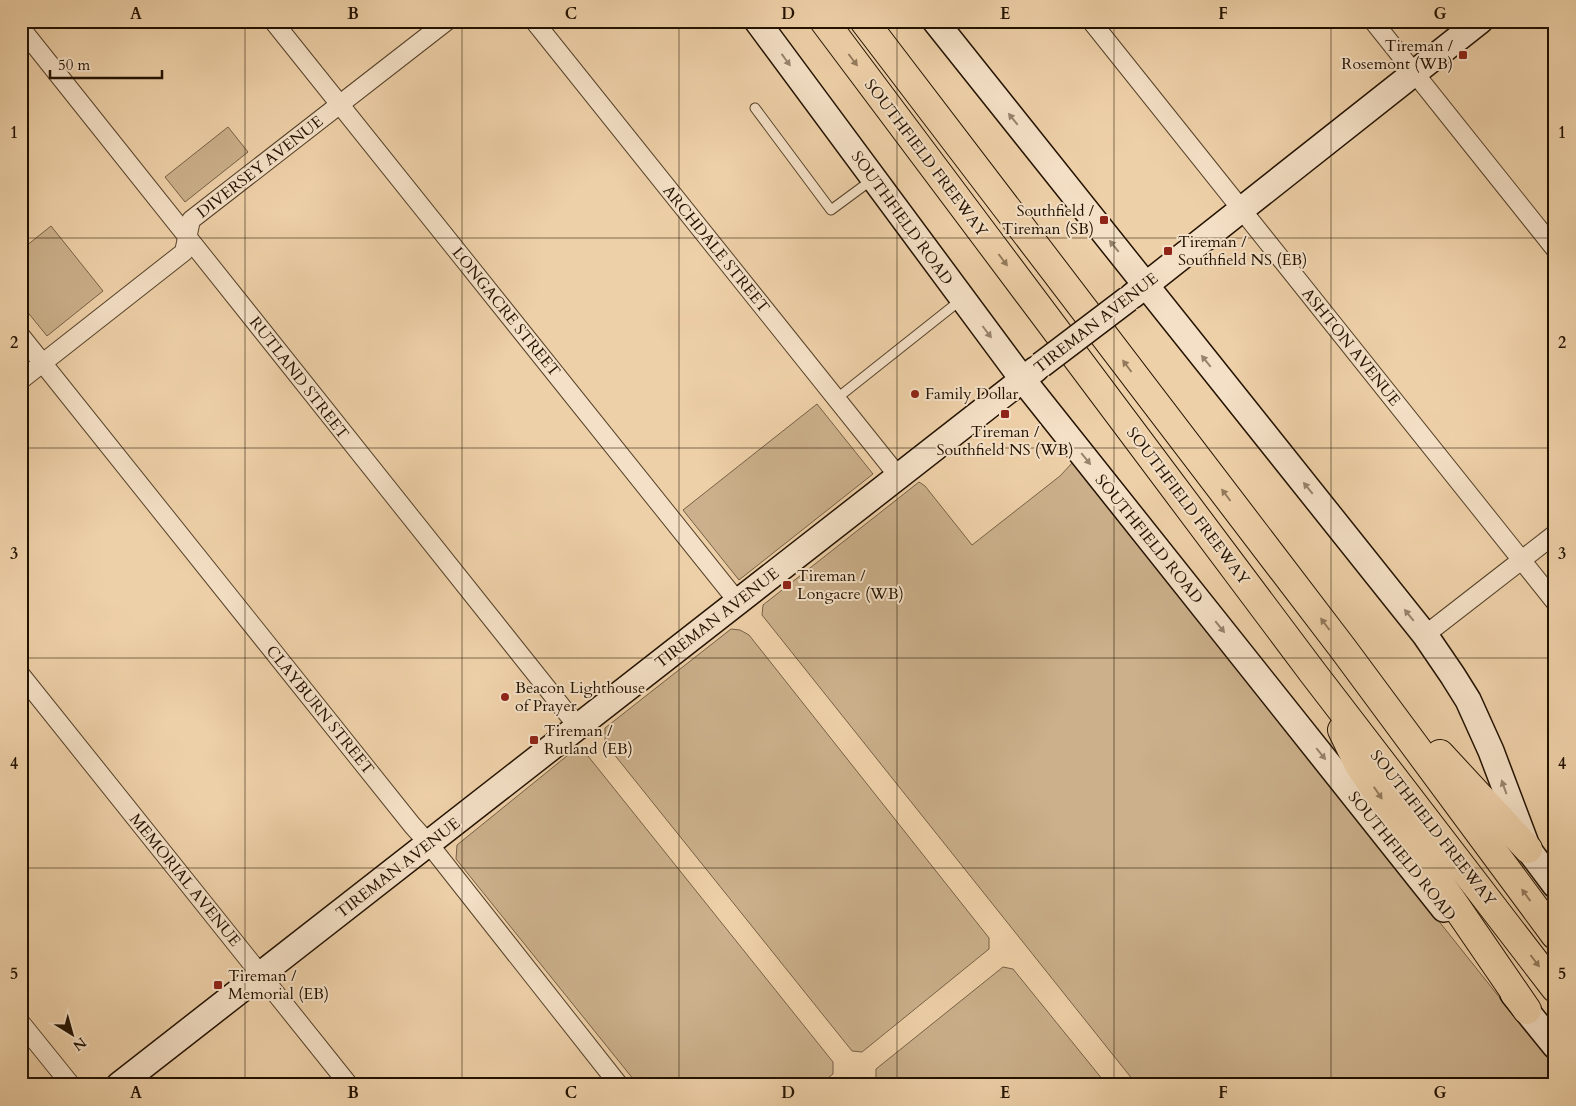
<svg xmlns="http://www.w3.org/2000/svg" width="1576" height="1106" viewBox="0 0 1576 1106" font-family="Cardo,serif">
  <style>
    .green { fill: #cbb08b; stroke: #776146 }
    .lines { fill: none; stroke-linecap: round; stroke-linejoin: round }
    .lane-casing { stroke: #56422a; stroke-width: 11 }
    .street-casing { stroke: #56422a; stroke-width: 20 }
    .secondary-casing { stroke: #231200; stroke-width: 28 }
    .highway-casing { stroke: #231200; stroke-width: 30 }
    .lane { stroke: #f4e0c6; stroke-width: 9 }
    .street { stroke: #f4e0c6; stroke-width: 18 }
    .secondary { stroke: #f4e0c6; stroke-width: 25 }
    .highway { stroke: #eed0a8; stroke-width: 28 }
    .secondary-bridge-casing { stroke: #231200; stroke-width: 28; stroke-linecap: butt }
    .secondary-bridge { stroke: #f4e0c6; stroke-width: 25 }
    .oneway { fill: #96836d }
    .oneway2 { fill: #937a5c }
    .grid { fill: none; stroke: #231200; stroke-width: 1; stroke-opacity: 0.55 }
    .poi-dot { fill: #8f2418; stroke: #f4e0c6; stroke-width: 2 }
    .labels { text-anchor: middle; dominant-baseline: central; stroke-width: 4; stroke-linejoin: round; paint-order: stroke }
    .poi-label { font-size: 16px; fill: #231200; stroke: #f4e0c6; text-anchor: start }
    .street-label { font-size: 16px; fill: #231200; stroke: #f4e0c6 }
    .neatline { fill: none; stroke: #231200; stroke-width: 2 }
    .grid-label { font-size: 16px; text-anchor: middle; font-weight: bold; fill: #231200 }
  </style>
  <rect width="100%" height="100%" fill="#eed0a8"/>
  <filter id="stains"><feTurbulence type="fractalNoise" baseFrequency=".004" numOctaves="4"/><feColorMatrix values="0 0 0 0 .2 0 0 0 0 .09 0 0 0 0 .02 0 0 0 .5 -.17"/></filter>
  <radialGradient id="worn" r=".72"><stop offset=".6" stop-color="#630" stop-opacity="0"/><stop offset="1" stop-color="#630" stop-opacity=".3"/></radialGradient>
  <g class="green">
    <path d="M228,127L248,152L185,202L165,177Z"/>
    <path d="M51,226L103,291L47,336L21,304V250Z"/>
    <path d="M817,404L873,474L739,580L683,510Z"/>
    <path d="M1073,462L1555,1067V1085H1137L762,615L763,605L919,482L925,486L972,545L1060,476Z"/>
    <path d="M731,629L740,630L749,635L989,938V949L862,1052L852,1051L605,743V728Z"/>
    <path d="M573,751H584L833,1062V1074L819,1085H638L456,859L457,845Z"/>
    <path d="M1003,967L1013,969L1107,1085H879L876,1080V1069Z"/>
  </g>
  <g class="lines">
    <defs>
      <g id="lane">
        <path d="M755,108L831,210L873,179"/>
        <path d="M836,399L962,299"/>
      </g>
      <g id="street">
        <path d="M273,21L738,602"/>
        <path d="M534,21L899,477"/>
        <path d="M1091,21L1555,602"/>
        <path d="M1373,21L1555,249"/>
        <path d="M21,28L578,727"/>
        <path d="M21,336L412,825L429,844L619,1085"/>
        <path d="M21,380L184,252L191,220L447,21"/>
        <path d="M1425,635L1555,534"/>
        <path d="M21,675L349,1085"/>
        <path d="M21,1023L71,1085"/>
      </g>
      <g id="secondary">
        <path d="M757,21L1023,380L1444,909"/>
        <path d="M935,21L1425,635L1453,676L1468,700L1491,751L1528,849L1555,885"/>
        <path d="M1132,296L1480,21"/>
        <path d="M1513,994L1555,1046"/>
        <path d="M119,1085L1036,369"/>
      </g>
      <g id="highway">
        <path d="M824,21L1313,673L1555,988"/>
        <path d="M864,21L1344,650L1555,935"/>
        <path d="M1342,730L1359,765L1527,1010"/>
        <path d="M1440,754L1528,849"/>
      </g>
    </defs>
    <use href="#lane" class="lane-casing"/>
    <use href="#street" class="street-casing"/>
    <use href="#secondary" class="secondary-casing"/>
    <use href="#highway" class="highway-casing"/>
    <use href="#lane" class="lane"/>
    <use href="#street" class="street"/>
    <use href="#secondary" class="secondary"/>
    <use href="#highway" class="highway"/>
    <defs>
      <path id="secondary-bridge" d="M1041,365L1128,299"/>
    </defs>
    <use href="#secondary-bridge" class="secondary-bridge-casing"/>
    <use href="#secondary-bridge" class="secondary-bridge"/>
  </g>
  <defs><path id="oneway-solid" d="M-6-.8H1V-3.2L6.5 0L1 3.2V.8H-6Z" transform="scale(1.25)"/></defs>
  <g class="oneway">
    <use href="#oneway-solid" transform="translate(786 60) rotate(54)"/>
    <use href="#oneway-solid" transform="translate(1013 119) rotate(-129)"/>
    <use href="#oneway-solid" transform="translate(1114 246) rotate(-129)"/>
    <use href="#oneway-solid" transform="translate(987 332) rotate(53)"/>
    <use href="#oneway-solid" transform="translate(1206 361) rotate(-129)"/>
    <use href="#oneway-solid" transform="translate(1086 459) rotate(51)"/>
    <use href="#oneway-solid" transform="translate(1308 488) rotate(-129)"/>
    <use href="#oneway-solid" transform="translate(1409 615) rotate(-129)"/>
    <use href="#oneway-solid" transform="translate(1220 627) rotate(51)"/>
    <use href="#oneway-solid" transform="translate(1321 754) rotate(51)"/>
    <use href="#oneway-solid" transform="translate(1504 787) rotate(-110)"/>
  </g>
  <g class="oneway2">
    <use href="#oneway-solid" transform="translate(853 60) rotate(53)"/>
    <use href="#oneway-solid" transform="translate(1003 260) rotate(53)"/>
    <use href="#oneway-solid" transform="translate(1127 366) rotate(-127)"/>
    <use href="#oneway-solid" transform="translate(1226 495) rotate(-127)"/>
    <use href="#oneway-solid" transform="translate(1325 624) rotate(-127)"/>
    <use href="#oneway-solid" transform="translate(1378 793) rotate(56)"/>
    <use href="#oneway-solid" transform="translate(1526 895) rotate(-126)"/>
    <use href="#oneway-solid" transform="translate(1535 961) rotate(53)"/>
  </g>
  <path class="grid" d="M245,21V1085M462,21V1085M679,21V1085M897,21V1085M1114,21V1085M1331,21V1085M21,238H1555M21,448H1555M21,658H1555M21,868H1555"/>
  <g class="poi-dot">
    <rect x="1458" y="50" width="10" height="10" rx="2.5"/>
    <rect x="1099" y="215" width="10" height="10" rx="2.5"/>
    <rect x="1163" y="246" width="10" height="10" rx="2.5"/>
    <circle cx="915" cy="394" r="5"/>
    <rect x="1000" y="409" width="10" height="10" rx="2.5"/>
    <rect x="782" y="580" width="10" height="10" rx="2.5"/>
    <circle cx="505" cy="697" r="5"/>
    <rect x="529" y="735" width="10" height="10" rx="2.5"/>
    <rect x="213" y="980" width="10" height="10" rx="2.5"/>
  </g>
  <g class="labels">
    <g class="poi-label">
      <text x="1453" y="46" text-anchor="end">Tireman /<tspan x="1453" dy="18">Rosemont (WB)</tspan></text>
      <text x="1094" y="211" text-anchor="end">Southfield /<tspan x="1094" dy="18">Tireman (SB)</tspan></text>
      <text x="1178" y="242">Tireman /<tspan x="1178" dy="18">Southfield NS (EB)</tspan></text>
      <text x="925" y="394">Family Dollar</text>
      <text x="1005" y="432" text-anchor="middle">Tireman /<tspan x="1005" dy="18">Southfield NS (WB)</tspan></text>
      <text x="797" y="576">Tireman /<tspan x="797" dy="18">Longacre (WB)</tspan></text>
      <text x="515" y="688">Beacon Lighthouse<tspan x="515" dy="18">of Prayer</tspan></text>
      <text x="544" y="731">Tireman /<tspan x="544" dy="18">Rutland (EB)</tspan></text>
      <text x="228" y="976">Tireman /<tspan x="228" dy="18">Memorial (EB)</tspan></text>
    </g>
    <g class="street-label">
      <text transform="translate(926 158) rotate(53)">SOUTHFIELD FREEWAY</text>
      <text transform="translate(260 167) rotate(-38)">DIVERSEY AVENUE</text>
      <text transform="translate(902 218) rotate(54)">SOUTHFIELD ROAD</text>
      <text transform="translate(716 249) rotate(51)">ARCHDALE STREET</text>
      <text transform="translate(506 312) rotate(51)">LONGACRE STREET</text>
      <text transform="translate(1096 323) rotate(-38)">TIREMAN AVENUE</text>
      <text transform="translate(1351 347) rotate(51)">ASHTON AVENUE</text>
      <text transform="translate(299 378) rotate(52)">RUTLAND STREET</text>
      <text transform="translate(1188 506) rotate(53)">SOUTHFIELD FREEWAY</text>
      <text transform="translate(1149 539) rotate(51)">SOUTHFIELD ROAD</text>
      <text transform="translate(717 618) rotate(-38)">TIREMAN AVENUE</text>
      <text transform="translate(320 710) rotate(51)">CLAYBURN STREET</text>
      <text transform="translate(1433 828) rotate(52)">SOUTHFIELD FREEWAY</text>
      <text transform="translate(1402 856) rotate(51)">SOUTHFIELD ROAD</text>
      <text transform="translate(398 868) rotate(-38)">TIREMAN AVENUE</text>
      <text transform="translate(185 880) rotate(51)">MEMORIAL AVENUE</text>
    </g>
  </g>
  <rect width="1576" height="1106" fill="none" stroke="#eed0a8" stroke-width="55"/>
  <g transform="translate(72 1034) rotate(143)" stroke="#f4e0c6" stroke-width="4" paint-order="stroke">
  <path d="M0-4L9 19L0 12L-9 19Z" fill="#231200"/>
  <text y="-8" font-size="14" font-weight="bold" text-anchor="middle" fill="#231200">N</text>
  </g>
  <path d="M50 70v8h112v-8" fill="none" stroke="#231200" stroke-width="2.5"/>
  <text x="58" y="70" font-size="15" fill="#231200" stroke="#f4e0c6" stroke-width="4" paint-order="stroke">50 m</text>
  <rect x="28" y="28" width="1520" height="1050" class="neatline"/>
  <g class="grid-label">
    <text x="136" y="19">A</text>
    <text x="353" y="19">B</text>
    <text x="571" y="19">C</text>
    <text x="788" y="19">D</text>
    <text x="1005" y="19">E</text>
    <text x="1223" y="19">F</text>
    <text x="1440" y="19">G</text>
    <text x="14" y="138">1</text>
    <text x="1562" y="138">1</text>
    <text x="14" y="348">2</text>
    <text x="1562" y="348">2</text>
    <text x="14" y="559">3</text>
    <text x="1562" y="559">3</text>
    <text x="14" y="769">4</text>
    <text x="1562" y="769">4</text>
    <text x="14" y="979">5</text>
    <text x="1562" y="979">5</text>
    <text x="136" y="1098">A</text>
    <text x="353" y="1098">B</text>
    <text x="571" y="1098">C</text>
    <text x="788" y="1098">D</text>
    <text x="1005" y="1098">E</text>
    <text x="1223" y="1098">F</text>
    <text x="1440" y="1098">G</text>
  </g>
  <rect width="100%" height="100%" filter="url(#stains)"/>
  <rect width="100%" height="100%" fill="url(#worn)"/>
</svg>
